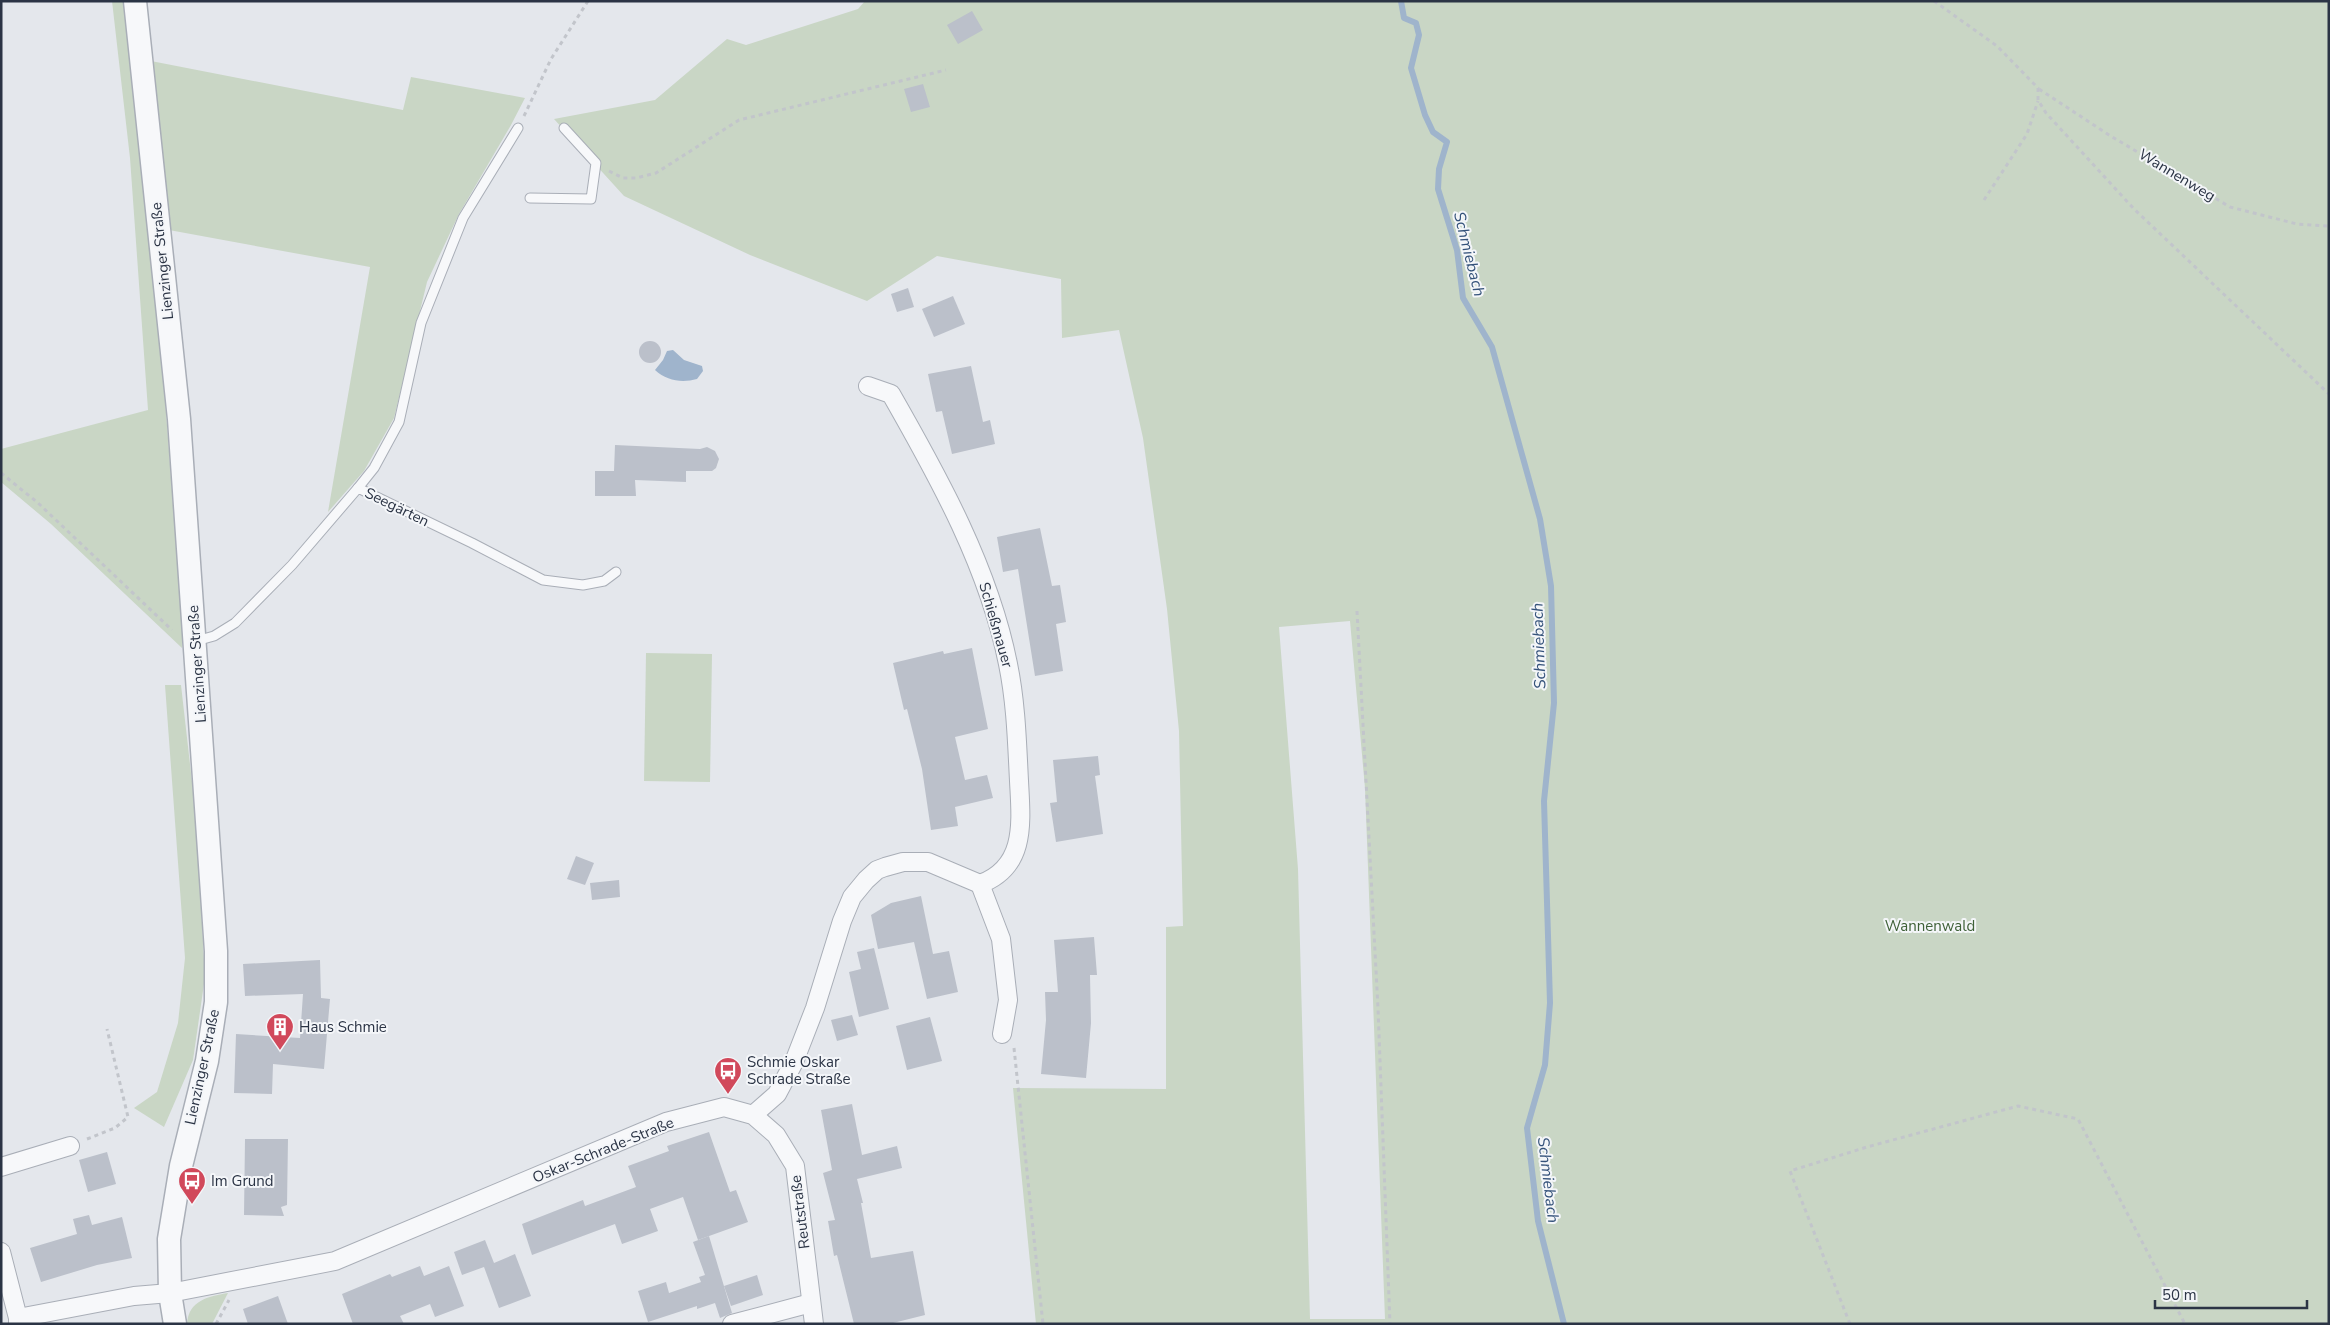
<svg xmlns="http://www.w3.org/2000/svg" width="2330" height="1325" viewBox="0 0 2330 1325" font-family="'Nunito Sans',sans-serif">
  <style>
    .green { fill: #c9d6c5; fill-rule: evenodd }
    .water { fill: #9fb4cc }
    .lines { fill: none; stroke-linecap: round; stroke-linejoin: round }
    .stream { stroke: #9fb4cc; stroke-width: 6 }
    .building { fill: #bbc0ca }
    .service-casing { stroke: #a9aeb7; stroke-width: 11 }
    .minor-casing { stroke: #a9aeb7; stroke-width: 20 }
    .tertiary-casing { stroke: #a9aeb7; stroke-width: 25 }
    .path { stroke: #c2c5cb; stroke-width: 3; stroke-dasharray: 4 4; stroke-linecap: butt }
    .service { stroke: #f7f8fa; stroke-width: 9 }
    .minor { stroke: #f7f8fa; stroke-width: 18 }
    .tertiary { stroke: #f7f8fa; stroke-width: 22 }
    .labels { text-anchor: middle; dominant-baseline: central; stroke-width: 4; stroke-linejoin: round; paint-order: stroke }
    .street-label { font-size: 15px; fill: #2b3445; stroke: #f4f6f9 }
    .park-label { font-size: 15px; fill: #3f6138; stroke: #f4f6f9 }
    .poi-label { font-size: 15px; fill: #2b3445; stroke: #f4f6f9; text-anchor: start }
    .water-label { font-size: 16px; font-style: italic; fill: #34527a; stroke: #f4f6f9 }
  </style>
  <rect width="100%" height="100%" fill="#e4e7ec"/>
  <g class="green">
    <path d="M112,1H124L163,373L182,622V648L51,524L1,482V449L148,410L130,158Z"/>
    <path d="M865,1H2329V1324H1036L1013,1088L1166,1089V927L1183,926L1179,731L1167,609L1143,438L1119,330L1062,338L1061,279L937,256L867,301L750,255L624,196L554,119L655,100L727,39L746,45L858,9ZM1350,621L1365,788L1385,1319H1310L1298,869L1279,627Z"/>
    <path d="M151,61L403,110L411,77L525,98L511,125L459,214L427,282L394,418L364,471L328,512L370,267L169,230Z"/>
    <path d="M646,653L712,654L710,782L644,781Z"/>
    <path d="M165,685H181L196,817L205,977L193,1060L164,1127L134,1108L157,1092L178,1023L185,958Z"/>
    <path d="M228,1293L212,1324H187C188,1300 210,1296 228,1293Z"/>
  </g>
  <path class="water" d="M673,350L684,360L702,366L703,371L697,379C682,383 667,381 655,370L663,360L667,351Z"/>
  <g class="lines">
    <path class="stream" d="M1401,1L1404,18L1416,23L1419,35L1411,68L1425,115L1433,132L1447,142L1439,169L1438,189L1457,250L1463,298L1492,347L1540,519L1551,586L1554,703L1544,801L1550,1003L1545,1065L1527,1128L1538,1221L1564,1324"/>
  </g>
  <g class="building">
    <path d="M972,11L983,30L958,44L947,25Z"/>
    <path d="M923,84L930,107L911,112L904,89Z"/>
    <path d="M908,288L914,307L897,312L891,294Z"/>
    <path d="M953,296L965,324L934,337L922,309Z"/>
    <circle cx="650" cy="352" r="11"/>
    <path d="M971,366L983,422L990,420L995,444L952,454L942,411L936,412L928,374Z"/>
    <path d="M615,445L700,449L707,447L715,451L719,459L716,468L712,471H686V482L635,480L636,496H595V471H614Z"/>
    <path d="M1040,528L1052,586L1060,585L1066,622L1056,624L1063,671L1035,676L1018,569L1003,572L997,537Z"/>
    <path d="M972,648L988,729L955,737L965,780L987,775L993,798L955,807L958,826L931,830L922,769L907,709L904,710L893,663L943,651L944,654Z"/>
    <path d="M1098,756L1100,775L1095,776L1103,834L1056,842L1050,803L1057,802L1053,760Z"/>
    <path d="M576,856L594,863L585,885L567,879Z"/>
    <path d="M619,880L620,897L592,900L590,883Z"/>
    <path d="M921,896L933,954L949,951L958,992L927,999L914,942L878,949L871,915L891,903Z"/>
    <path d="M1094,937L1097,975H1090L1091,1023L1086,1078L1041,1074L1046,1020L1045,992H1058L1054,940Z"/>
    <path d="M874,948L889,1009L859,1017L849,972L861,969L857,952Z"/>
    <path d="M320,960L321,998L330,999L324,1069L273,1064L272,1094L234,1093L236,1034L300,1038L303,994L245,996L243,964Z"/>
    <path d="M852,1015L858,1035L837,1041L831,1020Z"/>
    <path d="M930,1017L942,1061L907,1070L896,1026Z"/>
    <path d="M852,1104L862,1155L897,1146L902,1168L857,1179L863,1203H861L871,1258L913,1251L925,1315L889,1324H854L837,1255L834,1256L828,1221L835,1220L823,1173L832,1170L821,1110Z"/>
    <path d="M709,1132L730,1192L736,1190L748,1222L698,1240L683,1197L650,1209L658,1231L622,1244L615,1224L532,1255L522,1224L583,1200L585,1206L636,1187L628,1166L669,1151L667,1146Z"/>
    <path d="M245,1139H288L287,1205L281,1207L284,1216L244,1215Z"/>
    <path d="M107,1152L116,1184L88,1192L79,1160Z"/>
    <path d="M89,1215L92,1225L122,1217L132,1258L97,1265L41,1282L30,1248L77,1234L73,1219Z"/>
    <path d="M709,1236L732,1313L720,1318L715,1303L697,1309V1306L648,1322L638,1291L666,1282L669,1293L701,1282L699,1277L705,1275L693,1242Z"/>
    <path d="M485,1240L494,1263L515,1254L531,1296L499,1308L484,1267L462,1275L454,1252Z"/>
    <path d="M420,1266L424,1276L449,1266L464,1306L435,1317L430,1304L400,1316L404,1324H353L342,1294L390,1274L392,1277Z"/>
    <path d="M757,1275L763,1295L731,1306L724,1286Z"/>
    <path d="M278,1296L288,1324H248L243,1309Z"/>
  </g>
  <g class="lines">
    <defs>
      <g id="service">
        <path d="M530,198L591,199L596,163L564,128"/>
        <path d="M358,488L374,468L399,422L421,323L463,218L518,128"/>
        <path d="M196,641L214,636L235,623L292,565L358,488L472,543L543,580L583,585L604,581L616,572"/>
      </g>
      <g id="minor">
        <path d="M868,386L891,394C939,478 989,568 1008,664C1016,703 1017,742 1019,781C1021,821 1027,867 980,884"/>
        <path d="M980,884L1001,939L1008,1000L1002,1034"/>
        <path d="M753,1115L777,1094L794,1062L815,1008L842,921L852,897L866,880L877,870L885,867L903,862H928L980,884"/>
        <path d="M1,1167L70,1146"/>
        <path d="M1,1252L18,1318"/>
        <path d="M18,1324V1318L134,1296L170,1293L335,1261L666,1122L724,1107L753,1115L776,1135L795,1166L814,1324"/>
        <path d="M732,1324L811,1303"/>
      </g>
      <path id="tertiary" d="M135,1L179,419L216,951V1002L207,1061L181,1166L169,1239L170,1293L175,1324"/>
    </defs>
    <use href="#service" class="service-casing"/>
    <use href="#minor" class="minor-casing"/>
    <use href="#tertiary" class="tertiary-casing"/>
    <g class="path">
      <path d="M1934,1L1997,46L2038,88V100L2046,113L2134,209L2329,394"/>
      <path d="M2039,89L2109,135L2230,207L2297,224L2329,226"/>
      <path d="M524,116L551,59L588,1"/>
      <path d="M609,171L623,178H636L656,173L739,120L946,70"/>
      <path d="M1984,200L2027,134L2038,101"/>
      <path d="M1,473L37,502L172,630"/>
      <path d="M1357,611L1378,1008L1390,1324"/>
      <path d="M1014,1048L1043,1324"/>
      <path d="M87,1139L115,1128L128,1117L107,1029"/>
      <path d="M216,1324L229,1300"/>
      <path d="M1850,1324L1790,1171L1867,1147L2018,1106L2078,1119L2185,1324"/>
    </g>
    <use href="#service" class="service"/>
    <use href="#minor" class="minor"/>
    <use href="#tertiary" class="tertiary"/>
  </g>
  <defs>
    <symbol id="building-pin" viewBox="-11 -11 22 30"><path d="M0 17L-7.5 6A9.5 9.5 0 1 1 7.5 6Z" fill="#d1495b" stroke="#f4f6f9"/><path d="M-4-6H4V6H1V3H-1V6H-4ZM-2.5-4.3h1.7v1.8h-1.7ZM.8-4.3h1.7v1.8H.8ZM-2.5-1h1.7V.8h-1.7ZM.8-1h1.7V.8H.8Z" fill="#fff"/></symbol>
    <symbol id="bus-pin" viewBox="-11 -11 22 30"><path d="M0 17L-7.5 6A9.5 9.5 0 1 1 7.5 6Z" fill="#d1495b" stroke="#f4f6f9"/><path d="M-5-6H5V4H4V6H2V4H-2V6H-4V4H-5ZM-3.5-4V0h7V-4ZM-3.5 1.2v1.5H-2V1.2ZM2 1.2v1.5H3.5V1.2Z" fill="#fff"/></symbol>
  </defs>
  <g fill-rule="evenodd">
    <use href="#building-pin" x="264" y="1011" width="32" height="43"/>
    <use href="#bus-pin" x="712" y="1055" width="32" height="43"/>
    <use href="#bus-pin" x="176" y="1165" width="32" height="43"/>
  </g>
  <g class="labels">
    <g class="street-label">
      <text transform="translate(2177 175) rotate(31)">Wannenweg</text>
      <text transform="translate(162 261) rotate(-96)">Lienzinger Straße</text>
      <text transform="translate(397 507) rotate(26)">Seegärten</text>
      <text transform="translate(996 625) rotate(74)">Schießmauer</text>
      <text transform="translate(197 664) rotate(-94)">Lienzinger Straße</text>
      <text transform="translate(202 1067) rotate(-78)">Lienzinger Straße</text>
      <text transform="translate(603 1150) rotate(-22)">Oskar-Schrade-Straße</text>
      <text transform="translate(800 1212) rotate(-97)">Reutstraße</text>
    </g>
    <g class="park-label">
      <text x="1930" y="926">Wannenwald</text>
    </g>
    <g class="poi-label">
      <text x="299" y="1027">Haus Schmie</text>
      <text x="747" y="1062">Schmie Oskar<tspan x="747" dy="17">Schrade Straße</tspan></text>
      <text x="211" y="1181">Im Grund</text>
    </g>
    <g class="water-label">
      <text transform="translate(1469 254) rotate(76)">Schmiebach</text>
      <text transform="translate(1539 646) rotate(-92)">Schmiebach</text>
      <text transform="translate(1548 1180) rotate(83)">Schmiebach</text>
    </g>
  </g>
  <rect width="2330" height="1325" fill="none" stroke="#2b3445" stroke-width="5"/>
  <path d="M2155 1300v8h152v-8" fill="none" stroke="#2b3445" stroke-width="2.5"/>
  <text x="2162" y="1300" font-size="15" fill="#2b3445" stroke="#f4f6f9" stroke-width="4" paint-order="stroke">50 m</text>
</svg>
